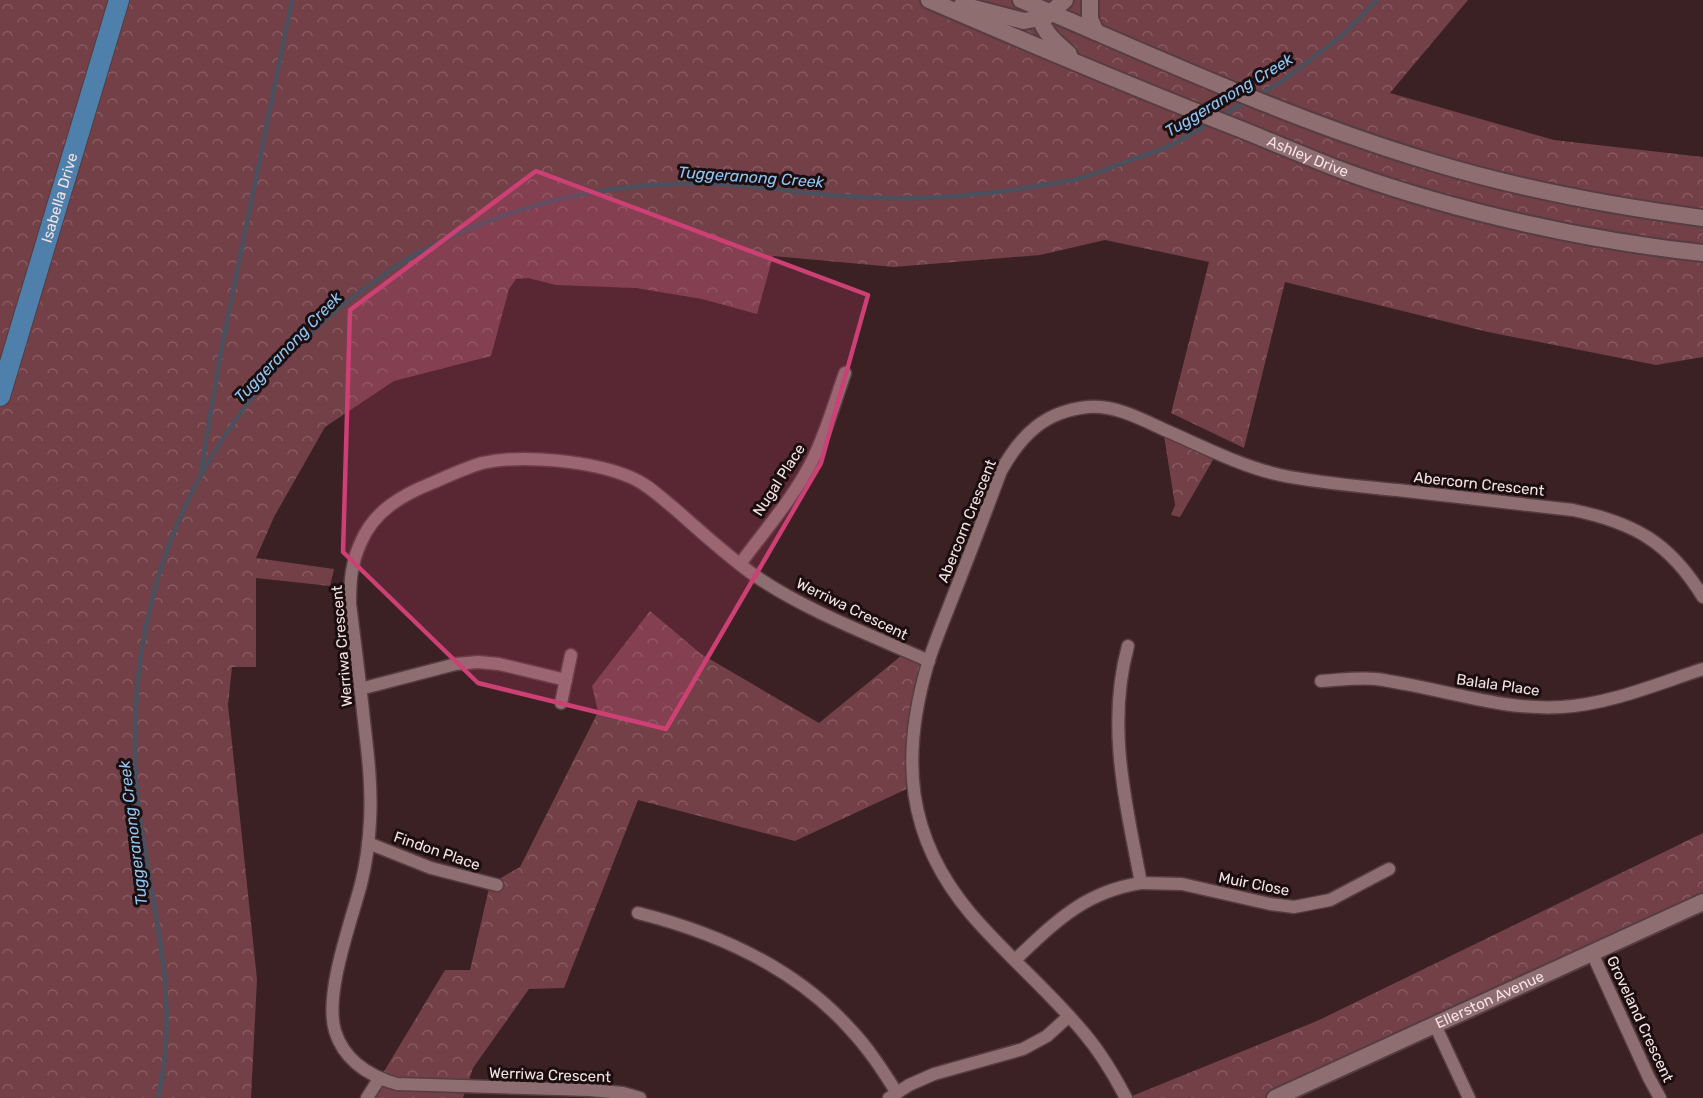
<svg xmlns="http://www.w3.org/2000/svg" width="1703" height="1098" viewBox="0 0 1703 1098" font-family="Rubik,sans-serif">
  <style>
    .park { fill: url(#park-crowns) }
    .lines { fill: none; stroke-linecap: round; stroke-linejoin: round }
    .stream { stroke: #4a505d; stroke-width: 4.5 }
    .street-casing { stroke: #553d40; stroke-width: 15 }
    .secondary-casing { stroke: #553d40; stroke-width: 20 }
    .primary-casing { stroke: #553d40; stroke-width: 22 }
    .street { stroke: #8f6e71; stroke-width: 12 }
    .secondary { stroke: #8f6e71; stroke-width: 16 }
    .primary { stroke: #4e80ab; stroke-width: 20 }
    .marked { fill: #cc4076; fill-opacity: 0.2; stroke: #cc4076; stroke-width: 4.5; stroke-linejoin: round }
    .labels { text-anchor: middle; dominant-baseline: central; stroke-width: 6; stroke-linejoin: round; paint-order: stroke }
    .street-label { font-size: 15px; fill: #f5e2e3; stroke: #1b0e10 }
    .water-label { font-size: 16px; font-style: italic; fill: #8ec6f4; stroke: #1b0e10 }
  </style>
  <defs>
    <pattern id="park-crowns" width="20" height="18" patternUnits="userSpaceOnUse" patternTransform="scale(1.5)"><rect width="20" height="18" fill="#724046"/><path d="M2 6a3 3 0 1 1 6 0M12 15a3 3 0 1 1 6 0" fill="none" stroke="#875b61"/></pattern>
  </defs>
  <rect width="100%" height="100%" fill="#3c2124"/>
  <g class="park">
    <path d="M0,0H1468L1390,93L1554,140L1703,157V357L1656,365L1488,332L1285,282L1244,448L1171,413L1209,262L1105,240L1040,255L894,267L773,256L757,314L702,299L636,288L556,285L528,278L516,279L509,289L491,356L394,381L325,427L274,517L256,558L334,569L330,586L256,578V667H232L228,705L257,979L251,1098H0Z"/>
    <path d="M1163,429L1217,453L1180,517L1171,515L1175,505Z"/>
    <path d="M650,611L701,654L819,723L907,651L929,661L922,687L913,786L795,841L638,800L564,988L529,989L473,1068L463,1098H368L445,970H470L490,884L520,867L598,712L592,686Z"/>
    <path d="M1703,833V902L1275,1098H1127L1317,1021Z"/>
  </g>
  <g class="lines">
    <g class="stream">
      <path d="M1258,95L1281,82L1343,35L1377,0"/>
      <path d="M1221,116L1248,101"/>
      <path d="M201,471L221,351L292,0"/>
      <path d="M158,1098C184,988 144,888 136,781C132,713 139,642 158,578C193,460 273,352 374,282C386,274 398,264 411,257C493,212 582,187 674,184C731,181 786,192 843,196C907,201 973,197 1038,186C1052,183 1067,182 1081,178C1098,173 1115,166 1131,160C1145,155 1160,151 1173,144C1186,138 1199,129 1212,122"/>
    </g>
    <defs>
      <g id="street">
        <path d="M740,564C765,530 796,495 814,457C827,430 835,401 845,373"/>
        <path d="M1321,681C1339,680 1359,677 1376,679C1438,687 1499,711 1562,707C1610,704 1657,684 1703,669"/>
        <path d="M360,689L456,664L478,662L499,664L566,680"/>
        <path d="M561,703L571,655"/>
        <path d="M368,843L431,868L497,885"/>
        <path d="M1141,883L1182,884L1270,904L1294,907L1330,900L1389,869"/>
        <path d="M638,913C718,933 795,967 851,1030C869,1049 883,1071 897,1093"/>
        <path d="M1592,953L1649,1078L1660,1098"/>
        <path d="M1015,960C1055,922 1084,892 1141,883C1126,804 1106,726 1128,646"/>
        <path d="M1435,1025L1469,1098"/>
        <path d="M367,1098L379,1079"/>
        <path d="M640,1098L623,1093L590,1090L397,1084C369,1076 344,1060 335,1031C324,994 351,922 361,884C366,864 369,842 370,821C372,788 368,755 364,721C360,682 355,643 350,604C350,582 351,563 361,542C374,511 402,495 432,483C448,476 465,468 482,463C523,454 592,461 630,477C646,483 660,497 674,508C700,531 726,555 754,575C804,610 873,636 929,661"/>
        <path d="M889,1098L909,1085L934,1074L1023,1049L1047,1036L1069,1016"/>
        <path d="M1126,1098C1114,1075 1101,1053 1084,1033C1049,991 1007,956 971,914C906,837 900,758 928,663C935,641 944,620 952,599C969,556 985,514 1001,471C1021,435 1045,411 1088,407C1116,405 1141,419 1165,430C1202,446 1240,466 1280,475C1318,483 1358,486 1397,490C1456,497 1515,503 1573,510C1635,523 1670,543 1703,597"/>
      </g>
      <g id="secondary">
        <path id="s1" d="M929,0C1031,44 1132,87 1235,127C1273,142 1311,159 1349,173C1458,212 1588,241 1703,253"/>
        <path d="M1021,0C1156,57 1290,120 1431,162C1520,189 1611,206 1703,218"/>
        <path d="M1090,0V19L1096,32"/>
        <path d="M962,5L1024,21L1046,17L1065,0"/>
        <path d="M1039,8C1039,29 1054,41 1069,54"/>
        <path id="s2" d="M1275,1098L1703,902"/>
      </g>
      <g id="primary">
        <path id="s3" d="M0,396L119,0"/>
      </g>
    </defs>
    <use href="#street" class="street-casing"/>
    <use href="#secondary" class="secondary-casing"/>
    <use href="#primary" class="primary-casing"/>
    <use href="#street" class="street"/>
    <use href="#secondary" class="secondary"/>
    <use href="#primary" class="primary"/>
  </g>
  <path class="marked" d="M536,171L868,295L821,463L666,729L478,683L343,552L350,310Z"/>
  <g class="labels">
    <g class="street-label">
      <text stroke="none"><textPath href="#s1" startOffset="410">Ashley Drive</textPath></text>
      <text stroke="none"><textPath href="#s3" startOffset="207">Isabella Drive</textPath></text>
      <text transform="translate(779 480) rotate(-57)">Nugal Place</text>
      <text transform="translate(1479 484) rotate(6)">Abercorn Crescent</text>
      <text transform="translate(967 521) rotate(-68)">Abercorn Crescent</text>
      <text transform="translate(852 609) rotate(26)">Werriwa Crescent</text>
      <text transform="translate(342 646) rotate(-95)">Werriwa Crescent</text>
      <text transform="translate(1498 685) rotate(8)">Balala Place</text>
      <text transform="translate(437 851) rotate(19)">Findon Place</text>
      <text transform="translate(1254 884) rotate(11)">Muir Close</text>
      <text stroke="none"><textPath href="#s2" startOffset="236">Ellerston Avenue</textPath></text>
      <text transform="translate(1640 1019) rotate(65)">Groveland Crescent</text>
      <text transform="translate(550 1075) rotate(2)">Werriwa Crescent</text>
    </g>
    <g class="water-label">
      <text transform="translate(1229 95) rotate(-31)">Tuggeranong Creek</text>
      <text transform="translate(751 177) rotate(4)">Tuggeranong Creek</text>
      <text transform="translate(288 347) rotate(-46)">Tuggeranong Creek</text>
      <text transform="translate(133 833) rotate(-97)">Tuggeranong Creek</text>
    </g>
  </g>
</svg>
